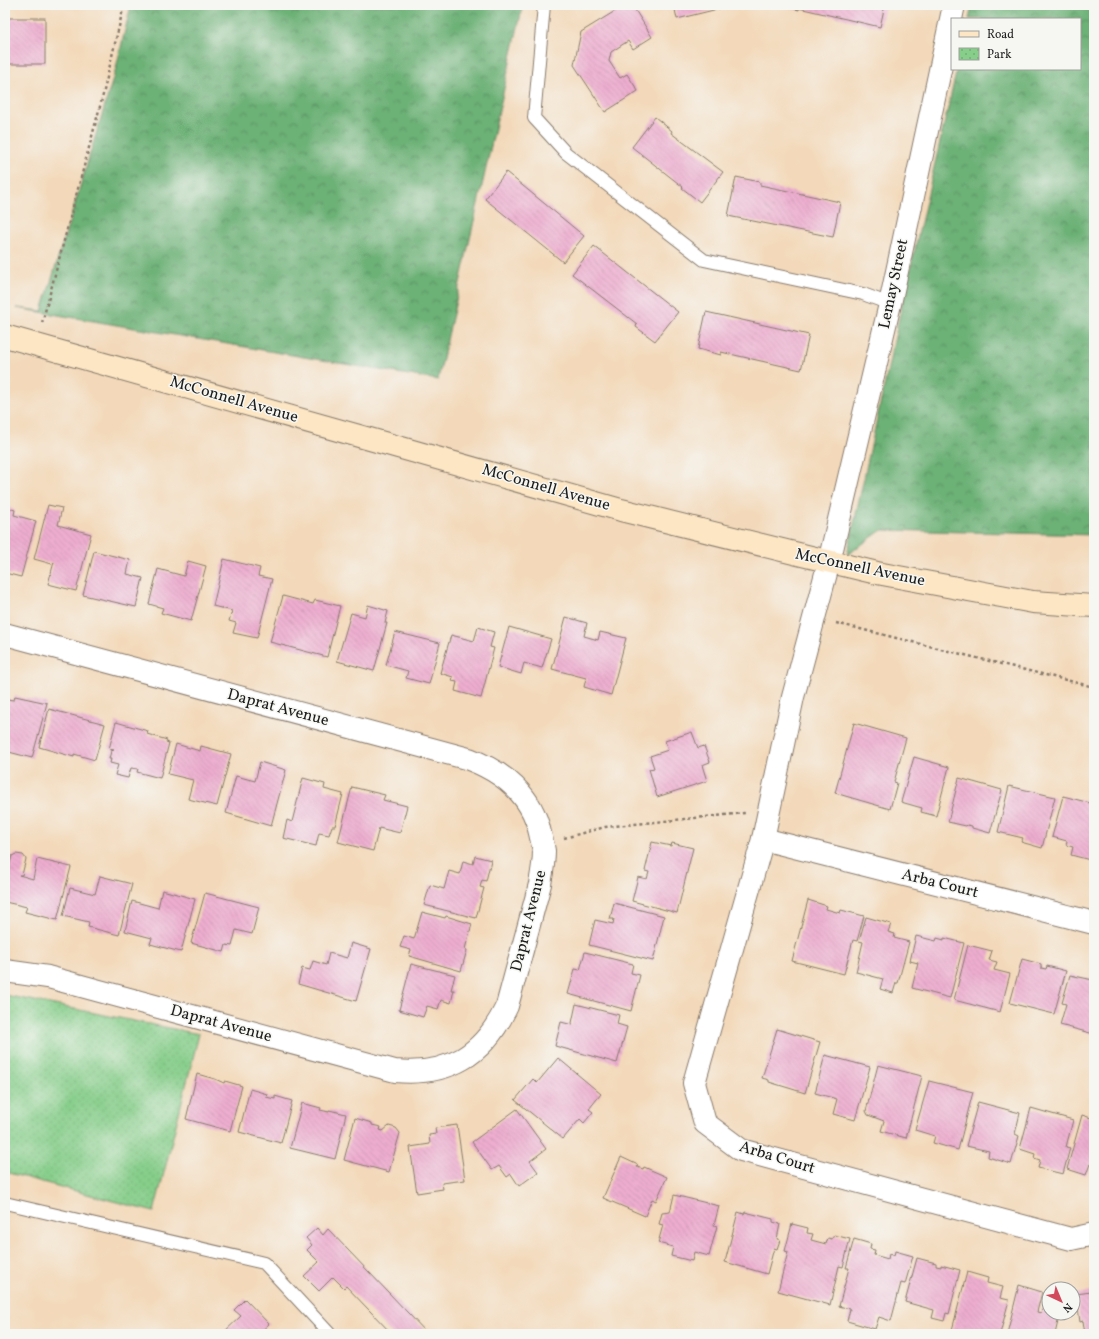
<svg xmlns="http://www.w3.org/2000/svg" width="1099" height="1339" viewBox="0 0 1099 1339" font-family="Vollkorn,serif">
  <style>
    .forest { fill: url(#forest-crowns); stroke: #446649 }
    .park { fill: url(#park-dots); stroke: #517553 }
    .building { fill: url(#building-back-hatch) }
    .lines { fill: none; stroke-linecap: round; stroke-linejoin: round }
    .lane-casing { stroke: #887a6b; stroke-width: 14 }
    .street-casing { stroke: #887a6b; stroke-width: 24 }
    .secondary-casing { stroke: #887a6b; stroke-width: 24 }
    .path { stroke: #887a6b; stroke-width: 2.5; stroke-dasharray: 3 3; stroke-linecap: butt }
    .lane { stroke: #fff; stroke-width: 12 }
    .street { stroke: #fff; stroke-width: 22 }
    .secondary { stroke: #fce6c4; stroke-width: 22 }
    .labels { text-anchor: middle; dominant-baseline: central; stroke-width: 3; stroke-linejoin: round; paint-order: stroke }
    .street-label { font-size: 16px; fill: #1c1c1c; stroke: #f6f6f2 }
  </style>
  <defs>
    <pattern id="forest-crowns" width="20" height="18" patternUnits="userSpaceOnUse"><rect width="20" height="18" fill="#6cb176"/><path d="M2 6a3 3 0 1 1 6 0M12 15a3 3 0 1 1 6 0" fill="none" stroke="#588f60"/></pattern>
    <pattern id="park-dots" width="8" height="8" patternUnits="userSpaceOnUse"><rect width="8" height="8" fill="#86ce8a"/><path d="M2 2h.1M6 6h.1" fill="none" stroke="#73b076" stroke-width="1.8" stroke-linecap="round"/></pattern>
    <pattern id="building-back-hatch" width="6" height="6" patternUnits="userSpaceOnUse"><rect width="6" height="6" fill="#edadcf"/><path d="M-1 5l2 2M0 0l6 6M5-1l2 2" fill="none" stroke="#cb94b1"/></pattern>
  </defs>
  <rect width="100%" height="100%" fill="#f6f6f2"/>
  <filter id="ink" filterUnits="userSpaceOnUse"><feTurbulence type="fractalNoise" baseFrequency=".025" numOctaves="2"/><feDisplacementMap in="SourceGraphic" scale="8" xChannelSelector="R" yChannelSelector="G"/><feConvolveMatrix kernelMatrix="1 2 1 2 8 2 1 2 1" color-interpolation-filters="sRGB"/></filter>
  <filter id="wash" filterUnits="userSpaceOnUse"><feTurbulence type="fractalNoise" baseFrequency=".012" numOctaves="4" result="noise"/><feDisplacementMap in="SourceGraphic" scale="16" xChannelSelector="R" yChannelSelector="G"/><feGaussianBlur stdDeviation="0.9" result="paint"/><feColorMatrix in="noise" values="0 0 0 0 0 0 0 0 0 0 0 0 0 0 0 0 0 1.4 0 .05"/><feComposite in="paint" operator="in"/></filter>
  <g filter="url(#wash)">
    <rect width="100%" height="100%" fill="#f3d9ba"/>
    <g class="forest">
      <path d="M131,5H523L438,380L17,308L42,311L115,72Z"/>
      <path d="M972,5H1094V535L882,530L847,555L905,291L957,69H1080V19H969Z"/>
    </g>
    <path class="park" d="M5,995L199,1034L154,1212L5,1172Z"/>
    <g id="blocks">
      <g class="building">
        <path d="M625,5H632L652,37L633,49L628,41L611,52L609,61L620,78L627,74L638,91L605,112L574,65L581,32Z"/>
        <path d="M674,5H730V6L677,19Z"/>
        <path d="M780,5H885L880,27L799,8V10Z"/>
        <rect x="5" y="18" width="40" height="46"/>
        <path d="M655,117L672,131L671,133L723,172L700,202L682,188L683,187L632,147Z"/>
        <path d="M506,172L584,236L563,262L485,199Z"/>
        <path d="M736,177L760,182V185L840,202L833,237L728,216Z"/>
        <path d="M594,246L678,312L655,341L636,327L637,324L572,274Z"/>
        <path d="M706,312L809,335L801,370L721,352V355L698,349Z"/>
        <path d="M48,505L62,508L58,525L91,534L76,591L48,584L54,562L52,564L34,559Z"/>
        <path d="M5,507L15,510L14,515L36,521L21,577L5,573Z"/>
        <path d="M94,551L130,560L127,574L143,578L136,607L83,595Z"/>
        <path d="M224,559L260,568L258,576L272,579L257,638L233,633L236,623L229,621L232,611L213,606Z"/>
        <path d="M188,561L206,566L191,621L161,613L163,608L149,604L158,569L184,576Z"/>
        <path d="M283,596L313,604L315,600L340,606L327,657L270,642Z"/>
        <path d="M368,605L388,611L385,623H387L374,671L337,661L351,613L365,617Z"/>
        <path d="M566,617L587,623L584,636L598,640L600,632L626,638L611,695L584,687L586,678L552,669Z"/>
        <path d="M478,627L494,632L490,647L494,648L481,698L455,691L457,682L452,681L453,677L440,673L451,635L474,641Z"/>
        <path d="M509,627L551,639L542,668L524,663L521,674L498,667Z"/>
        <path d="M395,632L440,643L429,684L406,678L408,671L386,665Z"/>
        <path d="M15,696L47,703L32,758L5,751V699L14,700Z"/>
        <path d="M49,709L105,724L95,760L74,754V757L39,747Z"/>
        <path d="M116,722L148,731L147,734L167,740L166,742L169,743L160,778L137,772L138,769L131,768L128,778L115,775L118,765L110,763L111,759H109L111,751L114,750L109,749Z"/>
        <path d="M854,723L906,738L894,782L897,783L890,809L835,793Z"/>
        <path d="M692,732L698,748L704,746L710,762L702,765L707,781L657,797L649,769L654,768L650,756L668,750L665,741Z"/>
        <path d="M176,744L200,751L201,746L231,754L217,806L188,799L193,780L168,774Z"/>
        <path d="M914,757L949,767L936,816L921,812L922,808L901,802Z"/>
        <path d="M260,762L286,770L271,826L226,813L236,776L255,781Z"/>
        <path d="M303,778L325,784L324,789L343,794L335,826H332L329,835L319,833L316,846L283,838L287,820L292,822Z"/>
        <path d="M959,778L1002,790L990,833L972,828V826L967,825L966,826L948,822Z"/>
        <path d="M1009,786L1055,797L1042,848L1021,842L1023,838L998,832Z"/>
        <path d="M352,787L385,795L383,800L407,806L400,833L379,828L373,851L338,842Z"/>
        <path d="M1063,796L1094,804V861L1071,855L1073,847L1066,845L1067,841L1052,837Z"/>
        <path d="M652,842L671,846L672,843L693,848L677,913L632,901L638,877L647,879L649,872L645,871Z"/>
        <path d="M16,854L23,855L26,859L22,875H19L33,879L37,859L71,867L57,920L25,912L27,907L5,902V884L12,856Z"/>
        <path d="M475,856L491,860L486,881L482,880L480,887L484,888L476,918L424,905L430,885L444,889L449,871L460,874L463,861L473,864Z"/>
        <path d="M100,876L132,884L119,935L88,927L89,922L63,916L70,888L95,894Z"/>
        <path d="M162,890L195,899L181,952L150,944L152,938L125,931L132,901L158,908Z"/>
        <path d="M205,893L259,907L252,934L236,930L232,946L226,945L224,952L191,943Z"/>
        <path d="M808,900L827,906L826,909L840,913L841,910L864,916L857,941L853,940L844,974L792,961Z"/>
        <path d="M614,903L664,916L653,961L589,945L595,920L613,924L614,919H610Z"/>
        <path d="M422,912L445,918L446,916L472,924L465,949L467,950L461,971L409,956L411,950L400,947L404,936L414,939Z"/>
        <path d="M866,917L891,924L888,932L895,934L894,938L909,942L898,983H896L893,993L880,989L883,979L856,972L863,942L859,941Z"/>
        <path d="M916,936L936,941L937,938L944,940V938L964,943L950,998L912,988L918,963L910,961Z"/>
        <path d="M351,943L371,949L356,1001L298,984L302,968L310,970L313,961L326,965L329,953L347,958Z"/>
        <path d="M968,945L992,951L989,960L997,962L994,970L1010,974L1000,1012L954,1000Z"/>
        <path d="M585,952L633,964L631,973L640,975L631,1011L568,994L575,969L580,970Z"/>
        <path d="M1022,959L1041,964V968L1046,969L1047,966L1066,971L1054,1014L1010,1003Z"/>
        <path d="M411,964L455,975L451,990H454L451,1003L441,1000L438,1009L427,1006L423,1017L399,1010Z"/>
        <path d="M1070,975L1093,980L1092,985L1094,986V1034L1060,1025L1066,1004L1062,1003Z"/>
        <path d="M576,1004L619,1015L617,1024L627,1027L617,1063L555,1046L561,1022L573,1025L572,1023Z"/>
        <path d="M777,1029L820,1042L805,1093L769,1082V1080L762,1078Z"/>
        <path d="M825,1055L870,1067L855,1120L833,1114L837,1099L815,1093Z"/>
        <path d="M558,1058L601,1094L589,1109L593,1112L584,1123L580,1119L563,1139L515,1100L533,1079L537,1083Z"/>
        <path d="M878,1065L922,1076L906,1138L881,1131L884,1121L868,1115L866,1111Z"/>
        <path d="M197,1074L215,1079L224,1083L225,1081L242,1086L230,1131L186,1119Z"/>
        <path d="M929,1081L973,1092L958,1150L933,1143L935,1136L915,1130Z"/>
        <path d="M250,1089L267,1094L266,1097L275,1099V1096L292,1101L281,1143L239,1132Z"/>
        <path d="M978,1102L1020,1113L1015,1134L1019,1136L1011,1164L988,1157L989,1151L966,1146Z"/>
        <path d="M302,1103L321,1108L320,1110L329,1112V1110L346,1114L335,1159L290,1148Z"/>
        <path d="M1031,1108L1073,1120L1066,1147L1070,1148L1063,1174L1038,1168L1040,1160L1034,1158L1035,1154L1020,1149Z"/>
        <path d="M517,1109L546,1149L530,1161L538,1172L519,1186L511,1174L507,1177L499,1166L492,1170L472,1142Z"/>
        <path d="M1082,1115L1094,1119V1165L1090,1164L1086,1175L1067,1169Z"/>
        <path d="M355,1118L372,1123V1125L381,1127L380,1130L383,1131L389,1126L396,1128L400,1133L389,1172L344,1160Z"/>
        <path d="M457,1125L465,1180L442,1183L443,1189L417,1193L410,1147L430,1144L429,1135L436,1134L435,1128Z"/>
        <path d="M621,1157L638,1165L637,1167L643,1169L644,1167L667,1177L656,1201L652,1199L645,1216L603,1198Z"/>
        <path d="M674,1195L719,1206L714,1225L717,1226L709,1256L694,1252L692,1261L671,1256L673,1247L658,1243L663,1225L659,1224L662,1213L670,1212Z"/>
        <path d="M738,1212L744,1214L745,1212L773,1219V1222L780,1224L777,1239L780,1240L777,1249L774,1248L767,1274L725,1262Z"/>
        <path d="M792,1224L808,1228L807,1233L813,1234L811,1240L826,1244L828,1238L832,1239L834,1235L850,1239L843,1267L839,1266L830,1305L778,1291L788,1252L785,1251Z"/>
        <path d="M317,1228L323,1235L328,1229L428,1334H392L346,1286L344,1288L333,1277L319,1291L304,1276L319,1262L307,1250L312,1245L306,1238Z"/>
        <path d="M854,1239L871,1244L870,1249L875,1250L874,1255L888,1259L889,1254L894,1256L895,1251L913,1256L905,1284L901,1283L891,1321L879,1317L875,1329L847,1321L850,1309L839,1306L849,1268H846Z"/>
        <path d="M917,1258L936,1263V1266L941,1267V1265L960,1270L949,1314L946,1313L944,1321L932,1318L934,1310L905,1302Z"/>
        <path d="M967,1272L988,1278L987,1283L1003,1287L1000,1298L1009,1300L1000,1334H951Z"/>
        <path d="M1019,1285L1042,1292L1037,1312L1041,1313L1043,1305L1049,1306V1313H1060L1055,1334H1007Z"/>
        <path d="M1091,1292L1092,1297H1094V1334H1085L1083,1321L1080,1322L1076,1294Z"/>
        <path d="M245,1299L269,1324L258,1334H222L241,1316L234,1310Z"/>
      </g>
    </g>
  </g>
  <g filter="url(#ink)">
    <use href="#blocks" fill-opacity="0" stroke="#887a6b" stroke-width="1"/>
    <g class="lines">
      <defs>
        <g id="lane">
          <path d="M544,5L534,118L566,153L704,260L863,294L890,304"/>
          <path d="M5,1203L264,1263L330,1334"/>
        </g>
        <g id="street">
          <path d="M954,5L890,304L829,562L793,697L763,839L694,1083L705,1123L741,1150L1071,1239L1094,1234"/>
          <path d="M5,634L469,759C503,772 532,795 540,833C541,838 543,845 544,851C544,862 542,873 540,884L507,1006C484,1055 449,1076 395,1071L48,977L5,971"/>
          <path d="M763,839L1094,923"/>
        </g>
        <path id="secondary" d="M5,336L621,510L794,553L877,573L1033,602L1094,606"/>
      </defs>
      <use href="#lane" class="lane-casing"/>
      <use href="#street" class="street-casing"/>
      <use href="#secondary" class="secondary-casing"/>
      <g class="path">
        <path d="M42,323L102,99L124,5"/>
        <path d="M836,623L1094,687"/>
        <path d="M564,838L605,827L745,813"/>
      </g>
      <use href="#lane" class="lane"/>
      <use href="#street" class="street"/>
      <use href="#secondary" class="secondary"/>
    </g>
  </g>
  <g class="labels">
    <g class="street-label">
      <text transform="translate(894 284) rotate(-78)">Lemay Street</text>
      <text transform="translate(234 400) rotate(16)">McConnell Avenue</text>
      <text transform="translate(546 488) rotate(16)">McConnell Avenue</text>
      <text transform="translate(860 568) rotate(12)">McConnell Avenue</text>
      <text transform="translate(278 708) rotate(15)">Daprat Avenue</text>
      <text transform="translate(940 884) rotate(14)">Arba Court</text>
      <text transform="translate(529 921) rotate(-76)">Daprat Avenue</text>
      <text transform="translate(221 1024) rotate(15)">Daprat Avenue</text>
      <text transform="translate(777 1158) rotate(17)">Arba Court</text>
    </g>
  </g>
  <rect width="1099" height="1339" fill="none" stroke="#f6f6f2" stroke-width="20"/>
  <rect x="951" y="18" width="130" height="52" fill="#f6f6f2" stroke="#9f9f9c"/>
  <rect x="959" y="31" width="20" height="6" fill="#fce6c4" stroke="#9f9f9c"/>
  <text x="987" y="38" font-size="12" fill="#1c1c1c">Road</text>
  <rect x="959" y="48" width="20" height="12" fill="url(#park-dots)" stroke="#9f9f9c"/>
  <text x="987" y="58" font-size="12" fill="#1c1c1c">Park</text>
  <g transform="translate(1061 1301) rotate(136)"><circle r="19" fill="#f6f6f2" stroke="#9f9f9c"/>
  <path d="M0-3L7 15L0 10L-7 15Z" fill="#d1495b"/>
  <text y="-6" font-size="11" font-weight="bold" text-anchor="middle" fill="#1c1c1c">N</text>
  </g>
</svg>
